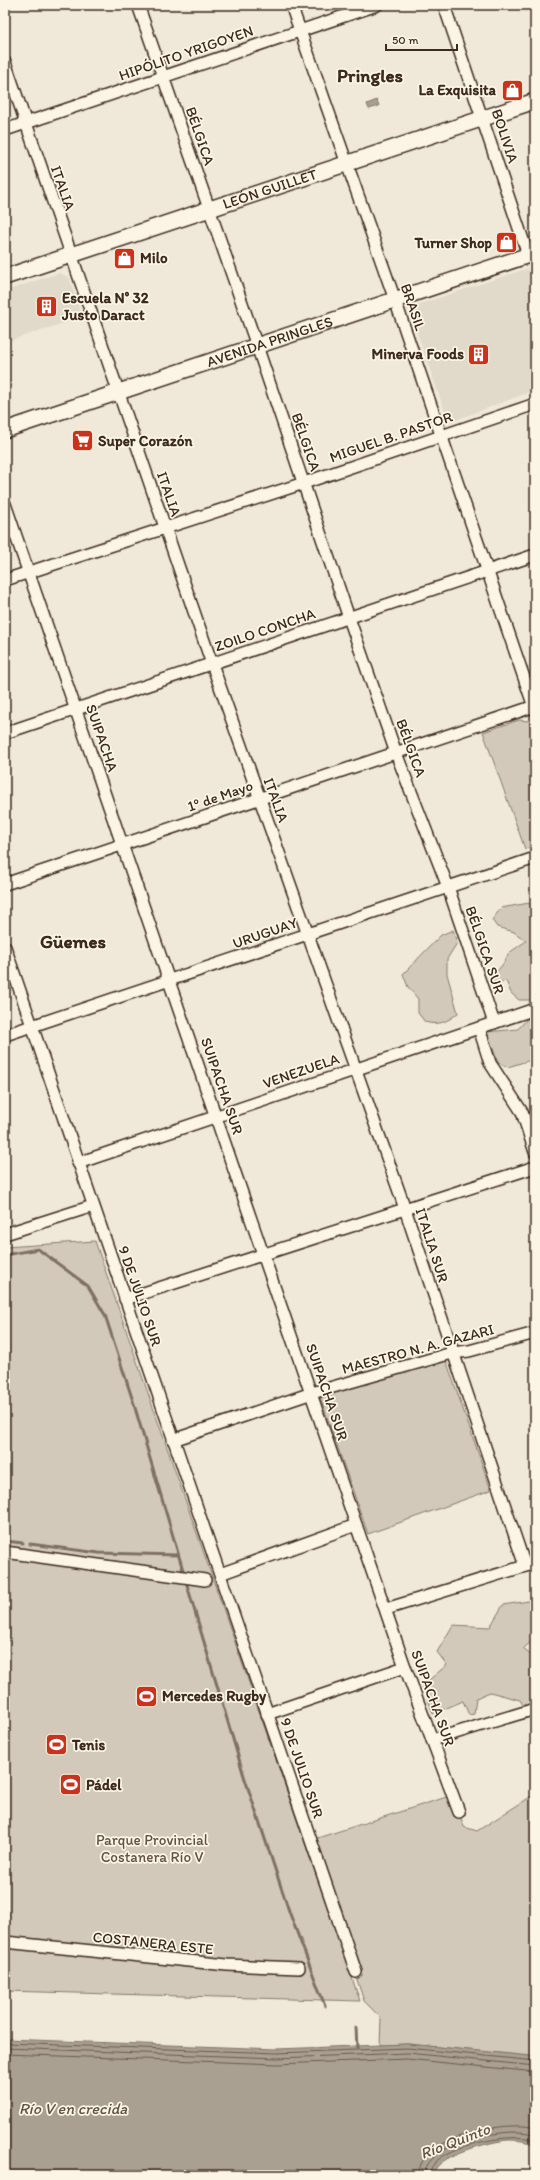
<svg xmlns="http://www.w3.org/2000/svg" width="540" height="2180" viewBox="0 0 540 2180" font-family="Itim,sans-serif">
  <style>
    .built { fill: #e1d9c9 }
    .green { fill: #d2c9ba; stroke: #867a6c }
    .water { fill: #aaa091; stroke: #7e7163 }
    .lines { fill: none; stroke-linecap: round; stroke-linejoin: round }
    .shore { stroke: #67594c; stroke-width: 1 }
    .stream { stroke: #7e7163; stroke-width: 3 }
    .street-casing { stroke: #3b2a1e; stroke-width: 14 }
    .secondary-casing { stroke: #3b2a1e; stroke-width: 18 }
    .street { stroke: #fcf5e5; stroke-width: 11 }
    .secondary { stroke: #fcf5e5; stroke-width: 15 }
    .labels { text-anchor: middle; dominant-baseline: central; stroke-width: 3.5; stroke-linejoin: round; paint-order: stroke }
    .street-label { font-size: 15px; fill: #3b2a1e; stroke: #fcf5e5 }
    .poi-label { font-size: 15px; font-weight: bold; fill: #3b2a1e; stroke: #fcf5e5; text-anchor: start }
    .park-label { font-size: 15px; fill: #615245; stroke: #fcf5e5 }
    .water-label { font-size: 16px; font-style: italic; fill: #625346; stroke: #fcf5e5 }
    .district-label { font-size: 19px; font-weight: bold; fill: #3b2a1e; stroke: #fcf5e5 }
  </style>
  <rect width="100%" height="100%" fill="#f0e9d9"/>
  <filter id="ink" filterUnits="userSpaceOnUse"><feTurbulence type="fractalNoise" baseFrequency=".025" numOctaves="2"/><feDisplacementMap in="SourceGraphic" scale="8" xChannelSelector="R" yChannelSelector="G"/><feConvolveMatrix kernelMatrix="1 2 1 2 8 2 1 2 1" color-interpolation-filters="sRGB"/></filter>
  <g filter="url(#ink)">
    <g class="built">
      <path d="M535,266V390L453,421L447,418L410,313L414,306Z"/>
      <path d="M59,273L69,277L82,317L9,341L5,330V291Z"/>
    </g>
    <g class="green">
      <path d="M519,720L529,721L535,737V846L525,849L483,732Z"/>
      <path d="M529,903L535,910V964L533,970L535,1000H519L511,993L506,981L491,984L493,976L503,964L509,953L526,941L514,932L497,927L492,920L501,908Z"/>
      <path d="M453,930L457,943L447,959V974L458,1013C447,1022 438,1026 425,1022L418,1013V999L408,987L403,974L441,935Z"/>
      <path d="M535,1016V1063L527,1061L508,1067L498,1063L487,1032L518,1029L526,1020Z"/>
      <path d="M95,1241L360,2001L5,1991V1247Z"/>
      <path d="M446,1360L491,1490L368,1534L320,1397Z"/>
      <path d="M535,1600V1638L523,1649L535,1658V1705L525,1708L520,1700L490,1692L476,1698L474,1714L469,1715L463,1701L433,1714L423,1685L447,1665L437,1652L453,1625L490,1627L503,1605Z"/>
      <path d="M535,1794V2057L408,2044L380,2045L381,2018L364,2001L311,1840L453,1795L464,1827L477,1831Z"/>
    </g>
    <g class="water">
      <path d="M377,100L379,106L369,109L367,104Z"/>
      <path d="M5,2039L277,2049L408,2044L531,2056L535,2057V2145C527,2141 517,2140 508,2140C493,2141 432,2156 434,2175H5Z"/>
    </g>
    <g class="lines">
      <g class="shore">
        <path d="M5,2043L277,2053L408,2048L535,2061"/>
        <path d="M5,2048L277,2058L408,2053L535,2066"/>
        <path d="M5,2054L277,2064L407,2059L535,2072"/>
        <path d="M419,2175C416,2138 508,2119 535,2128"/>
        <path d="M425,2175C422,2144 512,2124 535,2135"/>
        <path d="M430,2175C427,2147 515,2131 535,2140"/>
      </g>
      <g class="stream">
        <path d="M5,1255L38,1249L88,1286L105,1315L133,1401L183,1570"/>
        <path d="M5,1541L23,1543"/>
        <path d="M30,1544L99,1553L178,1555"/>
        <path d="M187,1585L244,1776L290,1914L325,2006"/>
        <path d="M356,2028L357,2048"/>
      </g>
      <defs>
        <g id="street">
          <path d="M138,5L257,346L349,618L396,753L448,887L494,1023"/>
          <path d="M291,5L395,300L535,710"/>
          <path d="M444,5L528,255"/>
          <path d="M5,62L212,664L401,1197L525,1566"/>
          <path d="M5,130L377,5"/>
          <path d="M5,504L405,1667L459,1812"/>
          <path d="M5,580L304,483L535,404"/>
          <path d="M5,733L535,555"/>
          <path d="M5,884L535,706"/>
          <path d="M5,947L356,1972"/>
          <path d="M479,1028L490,1063L522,1112L535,1152"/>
          <path d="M5,1035L535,858"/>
          <path d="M78,1163L535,1009"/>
          <path d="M5,1234L93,1206"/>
          <path d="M125,1299L535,1167"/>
          <path d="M173,1440L312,1393L452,1353L469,1351L535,1333"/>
          <path d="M5,1552L205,1580"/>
          <path d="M220,1574L356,1525"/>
          <path d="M386,1609L535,1563"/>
          <path d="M267,1714L405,1667"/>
          <path d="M432,1740L535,1709"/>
          <path d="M5,1942L227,1965L299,1968"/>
        </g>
        <g id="secondary">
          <path id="s1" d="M5,277L535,101"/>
          <path id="s2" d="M5,430L535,253"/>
        </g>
      </defs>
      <use href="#street" class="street-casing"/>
      <use href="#secondary" class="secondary-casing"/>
      <use href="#street" class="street"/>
      <use href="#secondary" class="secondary"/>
    </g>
  </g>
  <defs>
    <symbol id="shop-square" viewBox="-11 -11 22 22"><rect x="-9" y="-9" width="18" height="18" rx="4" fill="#c8321e" stroke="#fcf5e5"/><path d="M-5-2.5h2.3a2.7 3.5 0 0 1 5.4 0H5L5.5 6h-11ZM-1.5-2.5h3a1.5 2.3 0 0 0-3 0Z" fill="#fff"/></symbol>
    <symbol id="building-square" viewBox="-11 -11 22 22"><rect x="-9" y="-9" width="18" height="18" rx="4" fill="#c8321e" stroke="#fcf5e5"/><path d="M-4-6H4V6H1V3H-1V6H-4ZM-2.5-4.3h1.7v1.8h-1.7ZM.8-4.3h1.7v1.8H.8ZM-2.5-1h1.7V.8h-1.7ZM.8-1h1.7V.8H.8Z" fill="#fff"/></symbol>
    <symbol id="supermarket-square" viewBox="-11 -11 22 22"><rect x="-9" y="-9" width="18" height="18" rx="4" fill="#c8321e" stroke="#fcf5e5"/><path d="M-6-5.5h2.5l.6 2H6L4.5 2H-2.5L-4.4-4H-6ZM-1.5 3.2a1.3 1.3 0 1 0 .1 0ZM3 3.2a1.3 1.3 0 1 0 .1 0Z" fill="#fff"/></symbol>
    <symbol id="stadium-square" viewBox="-11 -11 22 22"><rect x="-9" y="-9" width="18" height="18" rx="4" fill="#c8321e" stroke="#fcf5e5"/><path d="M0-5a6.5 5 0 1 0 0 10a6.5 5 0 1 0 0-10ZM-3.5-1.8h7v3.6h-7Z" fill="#fff"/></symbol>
  </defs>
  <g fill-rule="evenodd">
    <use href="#shop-square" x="500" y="78" width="25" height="25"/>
    <use href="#shop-square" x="494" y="230" width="25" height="25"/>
    <use href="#shop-square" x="112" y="246" width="25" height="25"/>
    <use href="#building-square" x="34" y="294" width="25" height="25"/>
    <use href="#building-square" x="466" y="342" width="25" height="25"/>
    <use href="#supermarket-square" x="70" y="428" width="25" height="25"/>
    <use href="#stadium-square" x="134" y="1684" width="25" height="25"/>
    <use href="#stadium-square" x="44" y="1732" width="25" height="25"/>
    <use href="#stadium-square" x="58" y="1772" width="25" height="25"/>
  </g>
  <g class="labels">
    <g class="street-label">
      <text transform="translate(186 53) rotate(-19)">HIPÓLITO YRIGOYEN</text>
      <text transform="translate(200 136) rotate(71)">BÉLGICA</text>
      <text transform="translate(505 136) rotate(72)">BOLIVIA</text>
      <text stroke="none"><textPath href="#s1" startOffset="279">LEÓN GUILLET</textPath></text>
      <text transform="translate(63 188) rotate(71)">ITALIA</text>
      <text transform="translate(413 307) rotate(71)">BRASIL</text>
      <text stroke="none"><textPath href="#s2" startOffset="279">AVENIDA PRINGLES</textPath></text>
      <text transform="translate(391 437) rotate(-19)">MIGUEL B. PASTOR</text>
      <text transform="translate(306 442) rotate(71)">BÉLGICA</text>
      <text transform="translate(169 494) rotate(71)">ITALIA</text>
      <text transform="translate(265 630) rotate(-19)">ZOILO CONCHA</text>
      <text transform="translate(102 738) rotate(71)">SUIPACHA</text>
      <text transform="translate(411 748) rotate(70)">BÉLGICA</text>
      <text transform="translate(220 796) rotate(-19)">1º de Mayo</text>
      <text transform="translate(276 800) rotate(70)">ITALIA</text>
      <text transform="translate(265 933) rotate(-19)">URUGUAY</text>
      <text transform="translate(485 950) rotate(71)">BÉLGICA SUR</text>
      <text transform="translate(301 1071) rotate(-19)">VENEZUELA</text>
      <text transform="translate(222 1086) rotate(71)">SUIPACHA SUR</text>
      <text transform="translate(432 1245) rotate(72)">ITALIA SUR</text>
      <text transform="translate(140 1296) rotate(71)">9 DE JULIO SUR</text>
      <text transform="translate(418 1349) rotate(-15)">MAESTRO N. A. GAZARI</text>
      <text transform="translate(327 1392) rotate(71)">SUIPACHA SUR</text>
      <text transform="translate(433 1698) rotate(70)">SUIPACHA SUR</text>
      <text transform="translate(302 1768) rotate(71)">9 DE JULIO SUR</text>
      <text transform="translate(153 1943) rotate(6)">COSTANERA ESTE</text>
    </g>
    <g class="poi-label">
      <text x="496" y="90" text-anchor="end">La Exquisita</text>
      <text x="492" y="243" text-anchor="end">Turner Shop</text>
      <text x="140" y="258">Milo</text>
      <text x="62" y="298">Escuela N° 32<tspan x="62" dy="17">Justo Daract</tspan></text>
      <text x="464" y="354" text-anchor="end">Minerva Foods</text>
      <text x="98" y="441">Super Corazón</text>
      <text x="162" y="1696">Mercedes Rugby</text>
      <text x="72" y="1745">Tenis</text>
      <text x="86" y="1785">Pádel</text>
    </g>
    <g class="park-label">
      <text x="152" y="1840">Parque Provincial<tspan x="152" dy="17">Costanera Río V</tspan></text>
    </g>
    <g class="water-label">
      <text x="73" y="2108">Río V en crecida</text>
      <text transform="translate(455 2141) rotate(-21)">Río Quinto</text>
    </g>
    <g class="district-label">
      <text x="370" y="75">Pringles</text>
      <text x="73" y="941">Güemes</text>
    </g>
  </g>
  <rect width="540" height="2180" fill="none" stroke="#fcf5e5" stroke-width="20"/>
  <rect x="10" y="10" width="520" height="2160" fill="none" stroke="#3b2a1e" stroke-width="1.5" filter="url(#ink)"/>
  <path d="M386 44v6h71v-6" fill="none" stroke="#3b2a1e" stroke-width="2"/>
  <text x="392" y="44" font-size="12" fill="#3b2a1e" stroke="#fcf5e5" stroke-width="3" paint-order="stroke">50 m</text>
</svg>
